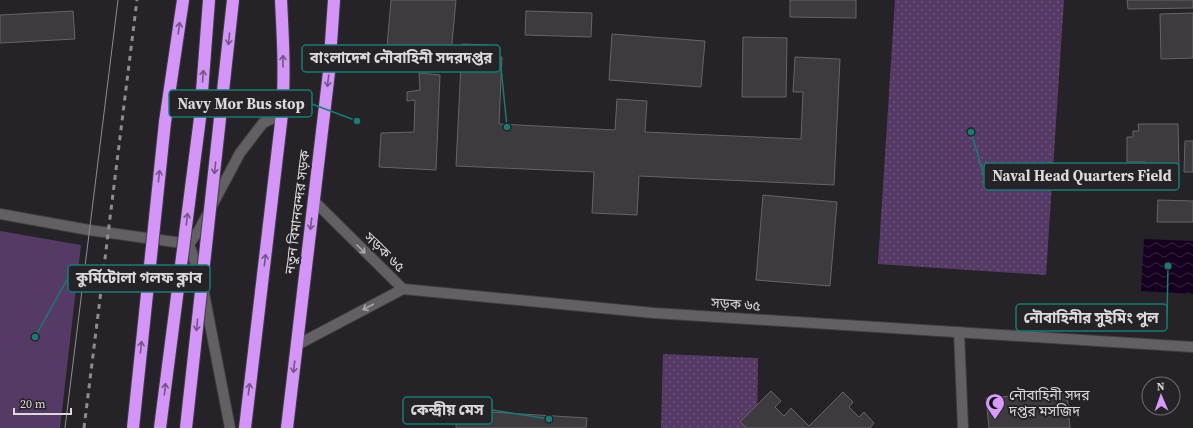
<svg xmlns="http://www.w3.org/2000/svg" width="1193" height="428" viewBox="0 0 1193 428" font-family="'Source Serif 4','Noto Sans Bengali',serif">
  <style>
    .grass { fill: #563a66 }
    .park { fill: url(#park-dots) }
    .water { fill: url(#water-waves) }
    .building { fill: #3d3b3f; stroke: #666468 }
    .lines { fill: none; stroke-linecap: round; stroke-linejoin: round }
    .minor-casing { stroke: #3f3e41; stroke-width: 12 }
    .highway-casing { stroke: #3f3e41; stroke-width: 14 }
    .minor { stroke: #636064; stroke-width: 10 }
    .highway { stroke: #d395f8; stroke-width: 12 }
    .tram { stroke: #8e8c90; stroke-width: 1 }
    .rail { stroke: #8e8c90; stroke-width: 3; stroke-dasharray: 5 5; stroke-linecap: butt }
    .highway-bridge-casing { stroke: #3f3e41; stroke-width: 14; stroke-linecap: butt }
    .highway-bridge { stroke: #d395f8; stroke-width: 12 }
    .oneway { stroke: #735685 }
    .oneway2 { stroke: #aba9ac }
    .labels { text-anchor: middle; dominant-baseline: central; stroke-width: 4; stroke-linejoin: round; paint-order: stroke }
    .street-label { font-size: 14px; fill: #dbd9dc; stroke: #252327 }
    .poi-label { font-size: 14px; fill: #dbd9dc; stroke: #252327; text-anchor: start }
    .leader { fill: none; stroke: #197b74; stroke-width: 1.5 }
    .callout-dot { fill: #197b74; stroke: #252327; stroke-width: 1.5 }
    .callout { fill: #252327; stroke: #197b74; stroke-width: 1.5 }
    .callout-label { font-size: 15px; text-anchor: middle; font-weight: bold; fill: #dbd9dc }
  </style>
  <defs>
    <pattern id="park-dots" width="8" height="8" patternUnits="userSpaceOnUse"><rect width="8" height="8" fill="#563a66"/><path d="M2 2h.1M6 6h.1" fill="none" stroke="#6e567b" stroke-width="1.8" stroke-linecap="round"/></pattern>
    <pattern id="water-waves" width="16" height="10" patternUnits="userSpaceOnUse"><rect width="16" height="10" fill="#150021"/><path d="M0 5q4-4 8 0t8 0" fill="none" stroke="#362541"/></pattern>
  </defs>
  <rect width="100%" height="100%" fill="#252327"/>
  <path class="grass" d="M0,231L81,245L60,428H0Z"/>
  <g class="park">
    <path d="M895,0H1064L1046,275L878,264Z"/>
    <path d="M663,354L758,358L757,428H661Z"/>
  </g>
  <path class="water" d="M1144,239L1193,241V294L1141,291Z"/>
  <g class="building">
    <path d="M391,0H456L450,64L386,58Z"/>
    <path d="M790,0H856V18L790,17Z"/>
    <path d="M1127,0H1193V8L1128,9Z"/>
    <path d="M73,11L75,39L0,43V15Z"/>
    <path d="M526,11L592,13L591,37L525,35Z"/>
    <path d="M1193,13V58L1161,59L1160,14Z"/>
    <path d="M612,34L705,41L701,87L609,80Z"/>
    <path d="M743,37L787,38L786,97H742Z"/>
    <path d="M462,44L488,45V56L502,57L499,124L615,130L617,99L647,101L645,132L801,139L803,92H793L795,57L840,59L834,185L639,176L637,215L592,213L594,172L456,166Z"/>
    <path d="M419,73L440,75L436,170L379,167L381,133L414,132L415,100L407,101V92L420,90Z"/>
    <path d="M1138,124H1178L1179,165H1144L1145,162H1127V137H1133V131H1139Z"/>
    <path d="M1185,141H1193V172H1184Z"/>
    <path d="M763,195L837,202L830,286L756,280Z"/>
    <path d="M1158,200L1193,201V222H1157Z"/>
    <path d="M771,391L781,401L775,407L784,416L791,408L809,426L843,392L853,402L849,407L859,417L864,412L874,423L870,428H747L740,422Z"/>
    <path d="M1067,392L1070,428H989L986,398Z"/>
    <path d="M457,410L587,418L586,428H456Z"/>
  </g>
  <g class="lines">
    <defs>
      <g id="minor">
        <path d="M314,201L403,289L654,313L1193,347"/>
        <path d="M0,214L89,230L189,244L199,230L240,153L263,123L282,114"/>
        <path d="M189,244L202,283L230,428"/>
        <path d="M959,332L963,428"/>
        <path d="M297,345L403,289"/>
      </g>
      <g id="highway">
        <path d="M165,122L183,0"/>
        <path d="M245,428L282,114C285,76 283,38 281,0"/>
        <path d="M287,428L329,72L334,0"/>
      </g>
    </defs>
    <use href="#minor" class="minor-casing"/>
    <use href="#highway" class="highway-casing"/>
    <use href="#minor" class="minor"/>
    <use href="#highway" class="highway"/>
    <path class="tram" d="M65,428L118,0"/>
    <path class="rail" d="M84,428L137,0"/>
    <defs>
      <g id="highway-bridge">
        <path d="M133,428L165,122"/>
        <path d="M160,428L200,118L209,0"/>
        <path d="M186,428L233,0"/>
      </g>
    </defs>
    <use href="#highway-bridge" class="highway-bridge-casing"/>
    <use href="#highway-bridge" class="highway-bridge"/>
  </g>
  <defs><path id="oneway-shaft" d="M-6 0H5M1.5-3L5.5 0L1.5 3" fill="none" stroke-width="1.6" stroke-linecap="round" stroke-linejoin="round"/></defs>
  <g class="oneway">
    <use href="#oneway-shaft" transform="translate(179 28) rotate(-82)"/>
    <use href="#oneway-shaft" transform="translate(229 39) rotate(96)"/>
    <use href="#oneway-shaft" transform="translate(283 61) rotate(-90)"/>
    <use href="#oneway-shaft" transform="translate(203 76) rotate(-86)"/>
    <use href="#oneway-shaft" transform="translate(328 81) rotate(97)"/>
    <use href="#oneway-shaft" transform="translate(215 168) rotate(96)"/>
    <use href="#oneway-shaft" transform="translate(159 176) rotate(-84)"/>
    <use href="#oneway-shaft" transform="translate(187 219) rotate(-83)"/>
    <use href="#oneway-shaft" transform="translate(311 224) rotate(97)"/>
    <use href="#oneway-shaft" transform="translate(265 260) rotate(-83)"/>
    <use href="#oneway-shaft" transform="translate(197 325) rotate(96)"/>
    <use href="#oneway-shaft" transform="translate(141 347) rotate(-84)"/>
    <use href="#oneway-shaft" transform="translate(294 367) rotate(97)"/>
    <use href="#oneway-shaft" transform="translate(165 389) rotate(-83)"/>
    <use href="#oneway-shaft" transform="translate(249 389) rotate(-83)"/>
  </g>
  <g class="oneway2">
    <use href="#oneway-shaft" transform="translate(361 249) rotate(45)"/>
    <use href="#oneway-shaft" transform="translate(368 307) rotate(152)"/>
  </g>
  <defs>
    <symbol id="mosque-pin" viewBox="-11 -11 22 30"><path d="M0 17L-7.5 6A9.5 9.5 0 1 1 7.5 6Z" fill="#d69bfa" stroke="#252327"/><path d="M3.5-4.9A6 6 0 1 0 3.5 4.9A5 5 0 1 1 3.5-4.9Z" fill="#111"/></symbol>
  </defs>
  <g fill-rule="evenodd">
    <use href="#mosque-pin" x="984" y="392" width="22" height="30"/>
  </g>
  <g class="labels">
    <g class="street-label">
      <text transform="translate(297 212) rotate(-83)">নতুন বিমানবন্দর সড়ক</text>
      <text transform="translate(385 252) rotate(44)">সড়ক ৬৫</text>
      <text transform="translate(736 304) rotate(4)">সড়ক ৬৫</text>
    </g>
    <g class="poi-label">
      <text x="1009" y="395">নৌবাহিনী সদর<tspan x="1009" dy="16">দপ্তর মসজিদ</tspan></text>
    </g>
  </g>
  <path class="leader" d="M507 127L500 58M357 121L312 104M971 132L984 176M35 337L68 278M1168 266L1167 317M549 419L492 410"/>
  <g class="callout-dot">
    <circle cx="507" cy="127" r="4"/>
    <circle cx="357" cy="121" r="4"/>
    <circle cx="971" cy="132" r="4"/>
    <circle cx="35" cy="337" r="4"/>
    <circle cx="1168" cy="266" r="4"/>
    <circle cx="549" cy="419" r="4"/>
  </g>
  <g class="callout">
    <rect x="302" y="45" width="198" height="27" rx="4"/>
    <rect x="169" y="90" width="143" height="27" rx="4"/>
    <rect x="984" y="163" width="195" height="27" rx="4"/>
    <rect x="68" y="265" width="142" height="27" rx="4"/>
    <rect x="1016" y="304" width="151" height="27" rx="4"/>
    <rect x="403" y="397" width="89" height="27" rx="4"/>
  </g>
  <g class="callout-label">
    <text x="401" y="63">বাংলাদেশ নৌবাহিনী সদরদপ্তর</text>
    <text x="241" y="109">Navy Mor Bus stop</text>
    <text x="1082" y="181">Naval Head Quarters Field</text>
    <text x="139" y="283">কুর্মিটোলা গলফ ক্লাব</text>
    <text x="1091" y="323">নৌবাহিনীর সুইমিং পুল</text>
    <text x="447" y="415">কেন্দ্রীয় মেস</text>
  </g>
  <g transform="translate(1161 396) rotate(358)"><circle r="19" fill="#252327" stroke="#6e6c6f"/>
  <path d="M0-3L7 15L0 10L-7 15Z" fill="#d69bfa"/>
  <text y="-6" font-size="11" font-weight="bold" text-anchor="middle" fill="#dbd9dc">N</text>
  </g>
  <path d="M14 408v6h57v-6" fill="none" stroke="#dbd9dc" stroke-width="2"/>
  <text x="20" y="408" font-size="12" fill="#dbd9dc" stroke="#252327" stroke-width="3" paint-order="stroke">20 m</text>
</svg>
